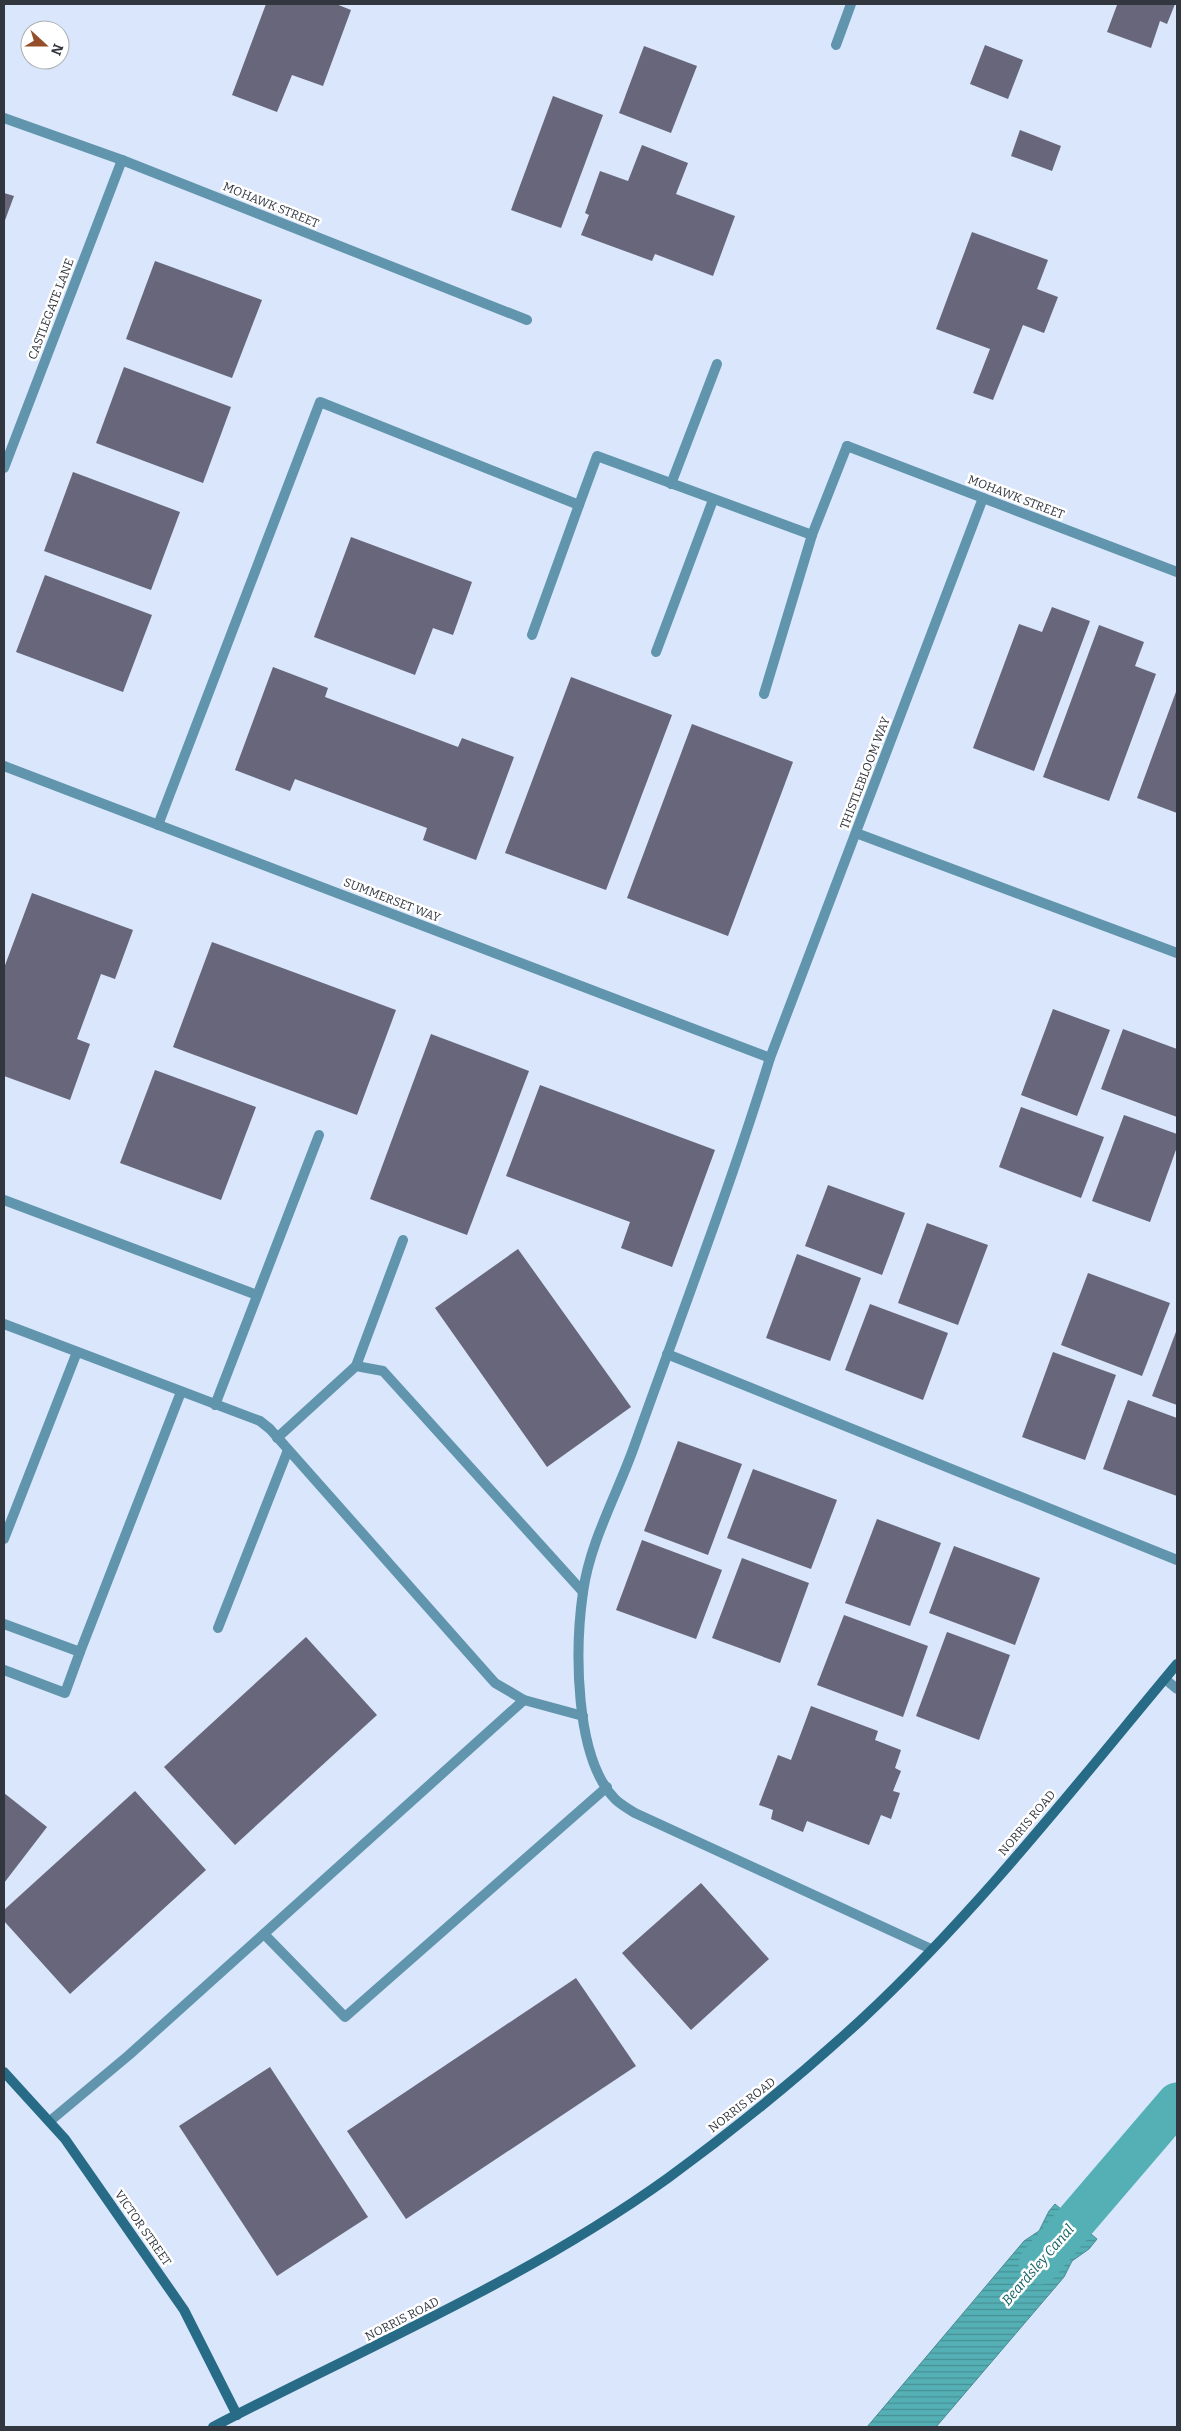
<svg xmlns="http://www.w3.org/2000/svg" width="1181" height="2431" viewBox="0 0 1181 2431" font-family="Bitter,serif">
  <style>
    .water { fill: url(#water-rules); stroke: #4a8c92 }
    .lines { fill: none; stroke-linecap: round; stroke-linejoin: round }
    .canal { stroke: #54b0b5; stroke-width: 41 }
    .building { fill: #67667a }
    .lane { stroke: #6095ad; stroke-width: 10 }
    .street { stroke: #6095ad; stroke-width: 10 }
    .secondary { stroke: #276b87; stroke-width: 10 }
    .labels { text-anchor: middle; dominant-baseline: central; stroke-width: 5; stroke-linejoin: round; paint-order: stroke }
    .street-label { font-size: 12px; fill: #32373f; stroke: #fff }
    .water-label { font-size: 14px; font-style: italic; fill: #156265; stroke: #fff }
  </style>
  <defs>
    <pattern id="water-rules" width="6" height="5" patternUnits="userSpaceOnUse" patternTransform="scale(1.25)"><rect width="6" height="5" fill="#54b0b5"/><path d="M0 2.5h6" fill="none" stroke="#469095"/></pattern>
  </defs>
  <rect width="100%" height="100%" fill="#d9e6fb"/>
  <path class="water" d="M1055,2204L1097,2239L1089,2249L1072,2261L1064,2277L936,2427H867L1024,2241L1039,2231L1049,2211Z"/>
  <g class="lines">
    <path class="canal" d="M1039,2264L1177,2103"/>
  </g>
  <g class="building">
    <path d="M266,4H336L351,10L323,86L292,75L277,112L232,95Z"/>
    <path d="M1113,4H1175L1167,24L1160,21L1151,48L1107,32L1117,5Z"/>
    <path d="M985,45L1023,60L1008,99L970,84Z"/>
    <path d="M644,46L697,66L671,133L619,113Z"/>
    <path d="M553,96L603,115L561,228L511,210Z"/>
    <path d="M1020,130L1061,146L1052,171L1011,156Z"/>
    <path d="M642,145L688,163L676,194L735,216L713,276L655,254L652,261L581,235L589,215L585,213L600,171L628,181Z"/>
    <path d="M4,193L14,196L4,223Z"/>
    <path d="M972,232L1048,260L1037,289L1058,297L1044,333L1023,325L993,400L973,393L990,349L936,329Z"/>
    <path d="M155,261L262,300L232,378L126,339Z"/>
    <path d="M124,367L231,407L203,483L96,443Z"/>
    <path d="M73,472L180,512L151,590L44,551Z"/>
    <path d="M351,537L472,582L453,635L433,628L415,675L314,637Z"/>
    <path d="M45,575L152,615L123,692L16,652Z"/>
    <path d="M1052,607L1090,621L1034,771L973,748L1019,624L1042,632Z"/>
    <path d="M1099,625L1144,642L1135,666L1156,674L1109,801L1043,777Z"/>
    <path d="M273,667L328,688L325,697L458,747L462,738L514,757L476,860L423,840L427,828L295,779L290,791L235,770Z"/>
    <path d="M571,677L672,715L606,890L505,853Z"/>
    <path d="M1177,689V813L1137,798Z"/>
    <path d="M692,724L793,762L728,936L627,898Z"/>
    <path d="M32,893L133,930L115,979L101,974L77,1039L90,1044L70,1100L4,1076V968Z"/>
    <path d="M212,942L396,1010L357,1115L173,1047Z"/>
    <path d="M1053,1009L1110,1030L1077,1116L1021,1095Z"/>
    <path d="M1123,1029L1177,1049V1117L1101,1089Z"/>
    <path d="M431,1034L529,1071L467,1235L370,1199Z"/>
    <path d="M155,1070L256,1107L221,1200L120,1163Z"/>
    <path d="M540,1085L715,1150L672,1267L621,1248L630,1222L506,1176Z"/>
    <path d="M1021,1107L1104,1137L1081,1198L999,1167Z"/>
    <path d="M1124,1115L1177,1134V1147L1150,1222L1092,1201Z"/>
    <path d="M828,1185L905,1213L882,1275L805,1246Z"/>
    <path d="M927,1223L988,1245L958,1325L898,1303Z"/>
    <path d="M518,1249L631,1407L547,1467L435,1308Z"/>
    <path d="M797,1254L861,1278L830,1361L766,1338Z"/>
    <path d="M1088,1273L1170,1303L1142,1376L1061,1345Z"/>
    <path d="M870,1304L948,1333L923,1400L845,1370Z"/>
    <path d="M1177,1329V1405L1152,1396Z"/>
    <path d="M1053,1352L1116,1375L1085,1460L1022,1437Z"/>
    <path d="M1128,1400L1177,1418V1496L1103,1469Z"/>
    <path d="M678,1441L742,1464L708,1555L644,1531Z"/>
    <path d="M753,1469L837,1500L811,1569L727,1538Z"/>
    <path d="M877,1519L941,1543L910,1626L845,1603Z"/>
    <path d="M642,1540L722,1570L696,1639L616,1610Z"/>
    <path d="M954,1546L1040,1578L1015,1645L929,1613Z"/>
    <path d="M742,1558L809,1583L780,1663L712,1638Z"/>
    <path d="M844,1615L928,1646L903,1717L817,1685Z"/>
    <path d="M947,1632L1010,1655L979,1740L916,1716Z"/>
    <path d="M306,1637L377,1715L235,1845L164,1767Z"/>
    <path d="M811,1706L878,1731L875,1740L901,1750L895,1768L901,1771L893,1791L900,1793L891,1819L881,1815L869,1845L807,1821L803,1832L771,1819L773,1810L759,1805L778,1755L791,1760Z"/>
    <path d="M135,1791L206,1870L70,1994L4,1921V1910Z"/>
    <path d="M4,1793L47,1827L4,1883Z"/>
    <path d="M701,1883L769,1959L691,2030L622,1953Z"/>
    <path d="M576,1978L636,2066L406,2219L347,2131Z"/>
    <path d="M270,2067L368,2217L277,2276L179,2126Z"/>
  </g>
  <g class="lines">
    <g class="lane">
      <path d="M671,484L717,364"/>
      <path d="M812,535L847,446"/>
      <path d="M532,635L579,505"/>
      <path d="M656,652L713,500"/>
      <path d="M158,825L320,402L579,505L597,456L812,535L764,694"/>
      <path d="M856,833L1177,953"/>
      <path d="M770,1058C730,1188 681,1315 635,1444C618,1493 590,1541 583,1592C575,1648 574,1757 615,1799C621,1805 629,1809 635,1813L931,1949"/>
      <path d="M4,1200L257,1295"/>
      <path d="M4,1324L260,1421L270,1429L495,1683L524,1700L583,1716"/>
      <path d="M667,1354L1177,1560"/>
      <path d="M356,1366L403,1240"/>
      <path d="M215,1405L319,1135"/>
      <path d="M277,1438L356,1366L383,1371L583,1592"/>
      <path d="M4,1539L77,1352"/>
      <path d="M4,1624L80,1652L181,1392"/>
      <path d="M218,1628L288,1450"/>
      <path d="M4,1670L65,1693L80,1652"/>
      <path d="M264,1934L345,2017L607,1787"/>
      <path d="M50,2121L129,2055L524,1700"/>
    </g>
    <g class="street">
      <path d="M836,45L851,4"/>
      <path d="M4,118L122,160L527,320"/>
      <path d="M847,446L1177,572"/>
      <path d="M4,468L122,160"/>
      <path d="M4,766L770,1058L983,498"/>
      <path d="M1165,1679L1177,1689"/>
    </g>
    <g class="secondary">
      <path d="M4,2072L65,2139L184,2310L237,2415"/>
      <path d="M213,2427C366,2347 526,2280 668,2178C735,2129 800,2076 861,2020C977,1912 1076,1785 1177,1664"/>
    </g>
  </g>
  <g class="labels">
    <g class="street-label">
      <text transform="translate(271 205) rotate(22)">MOHAWK STREET</text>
      <text transform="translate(51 309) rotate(-69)">CASTLEGATE LANE</text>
      <text transform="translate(1016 497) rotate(21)">MOHAWK STREET</text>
      <text transform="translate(865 773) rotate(-69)">THISTLEBLOOM WAY</text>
      <text transform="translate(392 900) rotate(21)">SUMMERSET WAY</text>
      <text transform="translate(1027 1823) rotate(-50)">NORRIS ROAD</text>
      <text transform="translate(742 2105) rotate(-38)">NORRIS ROAD</text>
      <text transform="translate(143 2228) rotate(55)">VICTOR STREET</text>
      <text transform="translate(402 2319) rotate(-27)">NORRIS ROAD</text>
    </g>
    <g class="water-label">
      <text transform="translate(1038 2265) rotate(-49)">Beardsley Canal</text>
    </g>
  </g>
  <rect width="1181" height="2431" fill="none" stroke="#32373f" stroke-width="10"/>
  <g transform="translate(45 45) rotate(111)"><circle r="24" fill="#ffffff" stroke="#adafb2"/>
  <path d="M0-4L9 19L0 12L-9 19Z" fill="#954e2a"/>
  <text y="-8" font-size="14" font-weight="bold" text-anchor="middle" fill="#32373f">N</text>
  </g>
</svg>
